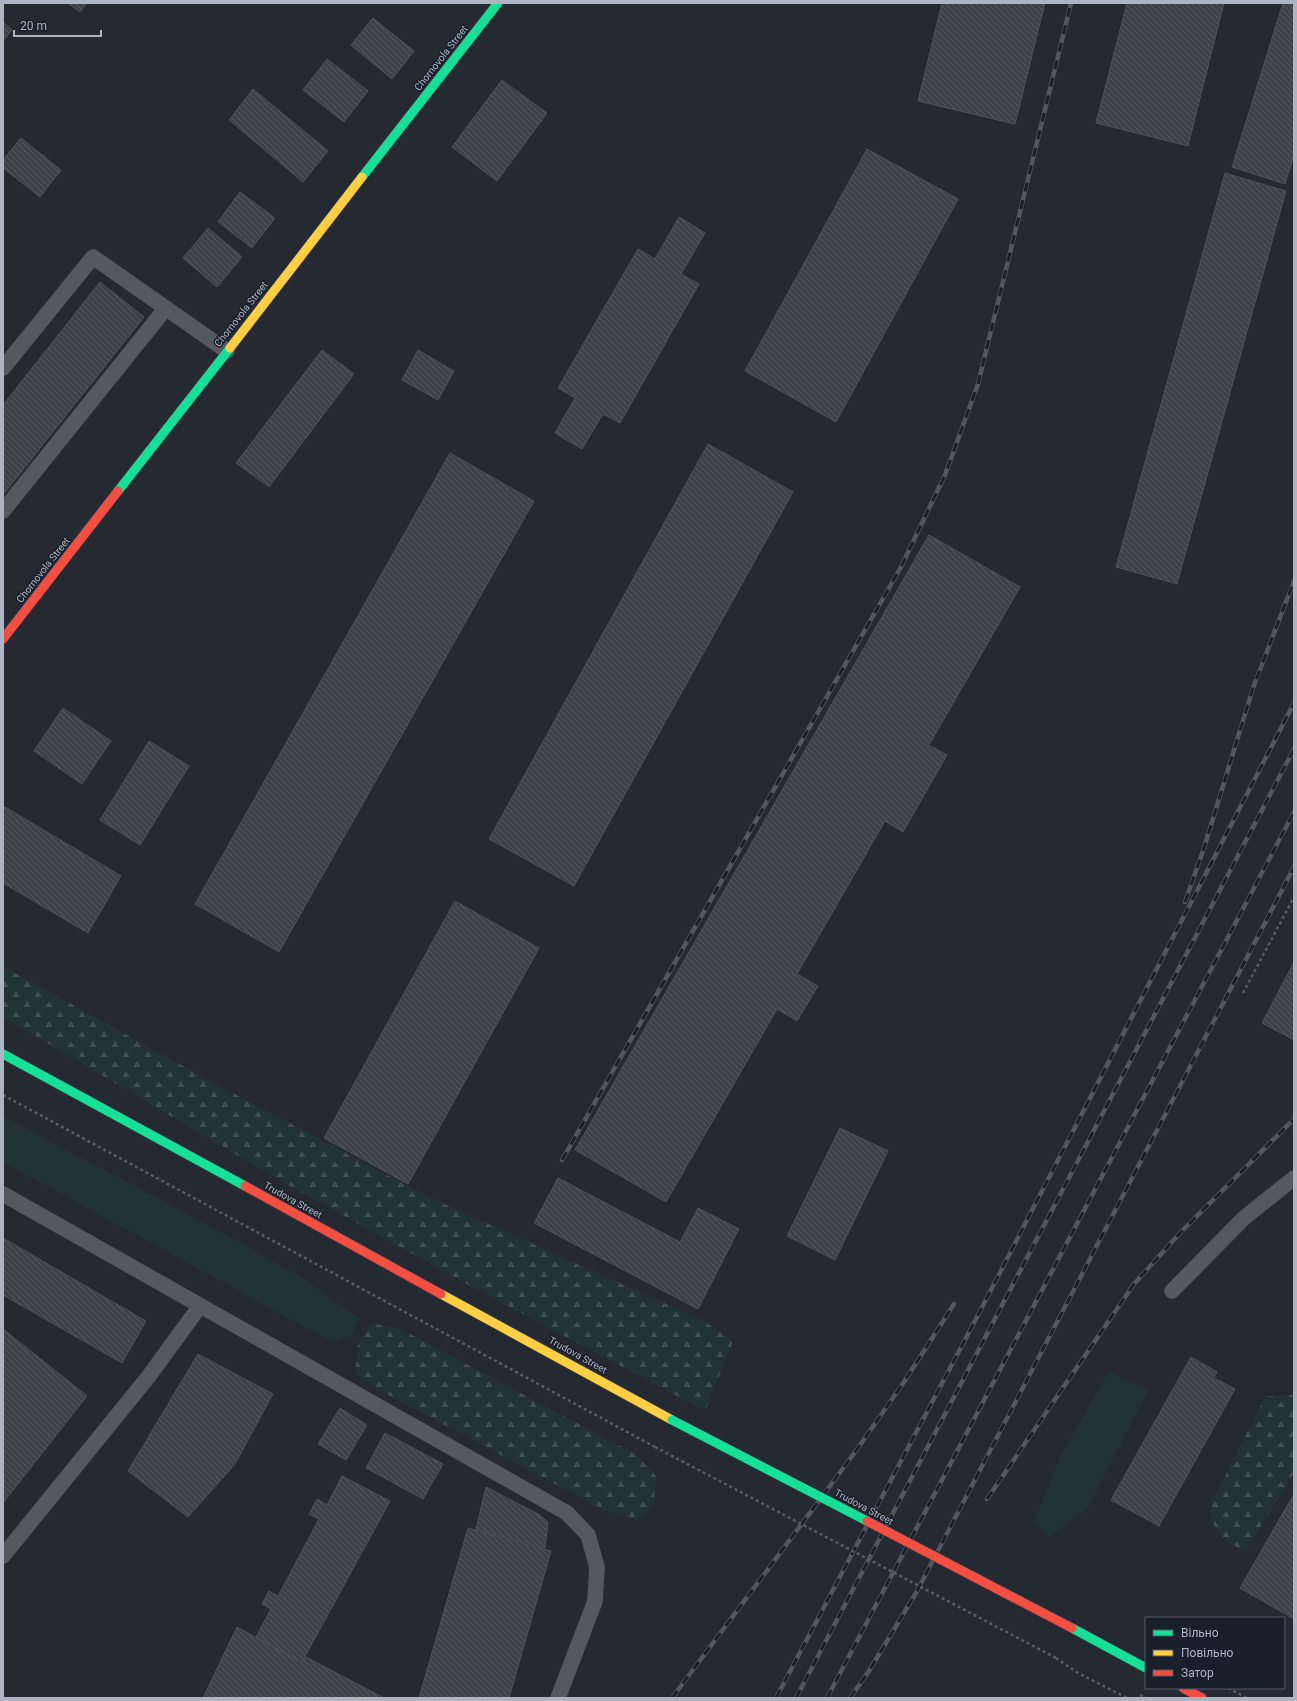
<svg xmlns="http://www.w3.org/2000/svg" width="1297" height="1701" viewBox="0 0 1297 1701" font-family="Roboto,sans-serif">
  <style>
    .green { fill: #223336 }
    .forest { fill: url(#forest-firs) }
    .building { fill: url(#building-back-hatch); stroke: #4c515a }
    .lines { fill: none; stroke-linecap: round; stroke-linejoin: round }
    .lane-casing { stroke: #40444a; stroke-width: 16 }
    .fast-casing { stroke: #40444a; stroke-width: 10 }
    .slow-casing { stroke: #40444a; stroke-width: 10 }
    .jam-casing { stroke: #40444a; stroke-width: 10 }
    .path { stroke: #585c63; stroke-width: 2.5; stroke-dasharray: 3 3; stroke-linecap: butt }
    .lane { stroke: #545860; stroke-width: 15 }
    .fast { stroke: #16e098; stroke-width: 9 }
    .slow { stroke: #ffcf43; stroke-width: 9 }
    .jam { stroke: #f24e42; stroke-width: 9 }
    .rail-casing { stroke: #53575d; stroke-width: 4.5 }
    .rail { stroke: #191f2b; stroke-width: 3; stroke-dasharray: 9; stroke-linecap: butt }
    .fast-bridge-casing { stroke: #40444a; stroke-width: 10; stroke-linecap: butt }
    .jam-bridge-casing { stroke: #40444a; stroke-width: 10; stroke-linecap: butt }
    .path-bridge { stroke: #585c63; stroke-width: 2.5; stroke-dasharray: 3 3; stroke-linecap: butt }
    .fast-bridge { stroke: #16e098; stroke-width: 9 }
    .jam-bridge { stroke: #f24e42; stroke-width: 9 }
    .labels { text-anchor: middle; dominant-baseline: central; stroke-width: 3; stroke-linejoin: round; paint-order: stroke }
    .street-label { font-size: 10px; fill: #adb5c4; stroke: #191f2b }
  </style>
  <defs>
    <pattern id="forest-firs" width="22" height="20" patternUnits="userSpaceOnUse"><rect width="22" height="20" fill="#223336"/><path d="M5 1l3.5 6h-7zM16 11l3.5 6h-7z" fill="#3f4e51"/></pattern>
    <pattern id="building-back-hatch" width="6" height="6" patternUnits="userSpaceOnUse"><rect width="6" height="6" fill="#3e4148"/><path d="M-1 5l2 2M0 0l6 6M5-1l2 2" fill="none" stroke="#575a61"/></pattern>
  </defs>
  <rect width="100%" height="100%" fill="#252931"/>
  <g class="green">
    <path d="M3,1116L209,1225L303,1278L360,1319L350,1338L330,1341L3,1162Z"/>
    <path d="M1109,1371L1149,1390L1087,1509L1049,1537L1034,1522L1060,1456Z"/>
  </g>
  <g class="forest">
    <path d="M3,966L203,1077L425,1195L704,1321L733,1341L706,1409L696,1406L470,1286L267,1173L3,1017Z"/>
    <path d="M372,1323L401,1329L635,1454L656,1476L654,1504L639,1521L602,1509L377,1389L355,1373L358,1345Z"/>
    <path d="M1288,1394L1294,1396V1473L1245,1552L1223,1539L1211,1520L1212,1502L1265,1397Z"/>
  </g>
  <g class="building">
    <path d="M68,3H87L80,12Z"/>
    <path d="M942,3H1045L1015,124L918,101Z"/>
    <path d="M1127,3H1224L1188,146L1096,123Z"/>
    <path d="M1283,3H1294V155L1285,184L1232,167Z"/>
    <path d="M373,18L414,51L392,79L351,45Z"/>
    <path d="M3,22L12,30L3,41Z"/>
    <path d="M327,59L368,91L344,122L303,90Z"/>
    <path d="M502,80L547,113L497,181L452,147Z"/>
    <path d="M253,89L328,151L303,182L229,120Z"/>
    <path d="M21,138L61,170L40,197L3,168V160Z"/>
    <path d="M867,149L958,199L836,422L745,371Z"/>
    <path d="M1225,173L1286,191L1177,584L1116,567Z"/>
    <path d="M240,192L275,218L252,248L218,222Z"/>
    <path d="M679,217L705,233L681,274L699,284L620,423L603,414L582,449L555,433L575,398L558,388L638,249L655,259Z"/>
    <path d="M208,228L242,257L217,287L183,258Z"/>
    <path d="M100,282L144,317L3,495V405Z"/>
    <path d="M322,350L354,374L269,487L236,463Z"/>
    <path d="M418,350L454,371L438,400L402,380Z"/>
    <path d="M708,444L793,492L574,886L489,839Z"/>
    <path d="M450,453L534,501L279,952L195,904Z"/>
    <path d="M929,535L1020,587L929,745L947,755L903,832L885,821L797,974L818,986L797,1021L777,1009L666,1202L575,1150Z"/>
    <path d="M63,708L111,741L82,784L34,751Z"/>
    <path d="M149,741L189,766L140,845L100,820Z"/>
    <path d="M5,807L121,876L88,933L3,883V810Z"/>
    <path d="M455,901L539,948L408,1184L324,1138Z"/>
    <path d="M1294,962V1040L1262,1023Z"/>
    <path d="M840,1128L888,1151L835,1260L787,1236Z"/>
    <path d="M558,1178L680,1242L698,1208L739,1229L698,1309L534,1223Z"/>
    <path d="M3,1238L146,1321L122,1363L3,1295Z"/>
    <path d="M3,1329L87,1396L3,1503Z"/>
    <path d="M198,1354L273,1394L235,1464L188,1517L128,1471Z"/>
    <path d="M1191,1357L1217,1372L1214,1378L1235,1389L1159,1526L1111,1500Z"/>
    <path d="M340,1408L367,1425L346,1460L318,1444Z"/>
    <path d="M385,1433L443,1464L423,1499L366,1468Z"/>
    <path d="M342,1476L390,1501L302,1662L256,1637L271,1609L262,1604L269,1591L278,1596L319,1519L309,1514L317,1499L327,1505Z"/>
    <path d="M486,1487L538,1514L548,1522L545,1548L476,1529Z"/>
    <path d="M1294,1494V1619L1240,1588Z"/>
    <path d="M468,1528L551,1551L509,1698H419Z"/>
    <path d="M237,1627L302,1663L306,1657L384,1698H203Z"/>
  </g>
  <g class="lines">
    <defs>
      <g id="lane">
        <path d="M3,368L93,257L227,351"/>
        <path d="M3,511L166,308"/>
        <path d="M3,1194L567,1513L588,1535L597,1567L595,1601L558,1698"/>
        <path d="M1172,1291L1244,1218L1294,1178"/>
        <path d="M3,1556L149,1376L200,1306"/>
      </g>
      <g id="fast">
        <path d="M362,177L498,3"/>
        <path d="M118,491L230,348"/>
        <path d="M3,1054L245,1186"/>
        <path d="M1072,1628L1146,1668"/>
      </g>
      <g id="slow">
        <path d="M230,348L362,177"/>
        <path d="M441,1294L672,1420"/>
      </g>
      <g id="jam">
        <path d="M3,639L118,491"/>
        <path d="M245,1186L441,1294"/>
        <path d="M1183,1688L1202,1698"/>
      </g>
    </defs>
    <use href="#lane" class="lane-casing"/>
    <use href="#fast" class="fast-casing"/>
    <use href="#slow" class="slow-casing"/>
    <use href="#jam" class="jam-casing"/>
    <g class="path">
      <path d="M1243,993L1294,897"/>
      <path d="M3,1095L655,1447"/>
      <path d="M1056,1658L1078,1673L1127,1698"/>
      <path d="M1228,1688L1247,1698"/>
      <path d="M1140,1695L1147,1698"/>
    </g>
    <use href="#lane" class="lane"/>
    <use href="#fast" class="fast"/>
    <use href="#slow" class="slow"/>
    <use href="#jam" class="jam"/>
    <defs>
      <g id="rail">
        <path d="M1185,902L1204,848L1253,688L1294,581"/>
        <path d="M562,1160L901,567L945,475L978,384L1071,3"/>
        <path d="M987,1499L1134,1284L1181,1232L1294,1119"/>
        <path d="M672,1698L853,1455L904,1382L954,1304"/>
        <path d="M776,1698L977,1317L1294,703"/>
        <path d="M796,1698L1294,749"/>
        <path d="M827,1698L1294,812"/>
        <path d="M850,1698L869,1671L916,1593L1294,867"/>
      </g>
    </defs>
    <use href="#rail" class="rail-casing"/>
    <use href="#rail" class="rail"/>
    <defs>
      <path id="fast-bridge" d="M672,1420L867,1521"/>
      <path id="jam-bridge" d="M867,1521L1072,1628"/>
    </defs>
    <use href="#fast-bridge" class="fast-bridge-casing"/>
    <use href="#jam-bridge" class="jam-bridge-casing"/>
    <path class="path-bridge" d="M655,1447L1056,1658"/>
    <use href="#fast-bridge" class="fast-bridge"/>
    <use href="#jam-bridge" class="jam-bridge"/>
  </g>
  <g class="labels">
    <g class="street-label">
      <text transform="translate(441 58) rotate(-52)">Chornovola Street</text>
      <text transform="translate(241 314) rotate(-52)">Chornovola Street</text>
      <text transform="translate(43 570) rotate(-52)">Chornovola Street</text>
      <text transform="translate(293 1200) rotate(29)">Trudova Street</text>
      <text transform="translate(578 1355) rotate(29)">Trudova Street</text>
      <text transform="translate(864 1507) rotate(28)">Trudova Street</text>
    </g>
  </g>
  <rect width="1297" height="1701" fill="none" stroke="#adb5c4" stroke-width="8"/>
  <rect x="1145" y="1617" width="140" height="72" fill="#191f2b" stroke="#545b68"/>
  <rect x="1153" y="1630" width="20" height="6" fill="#16e098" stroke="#545b68"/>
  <text x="1181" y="1637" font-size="12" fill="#adb5c4">Вільно</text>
  <rect x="1153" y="1650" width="20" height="6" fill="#ffcf43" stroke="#545b68"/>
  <text x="1181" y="1657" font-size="12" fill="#adb5c4">Повільно</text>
  <rect x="1153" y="1670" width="20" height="6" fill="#f24e42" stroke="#545b68"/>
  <text x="1181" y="1677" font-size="12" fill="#adb5c4">Затор</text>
  <path d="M14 30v6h87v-6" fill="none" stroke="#adb5c4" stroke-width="2"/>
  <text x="20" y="30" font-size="12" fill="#adb5c4" stroke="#191f2b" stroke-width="3" paint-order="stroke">20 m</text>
</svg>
